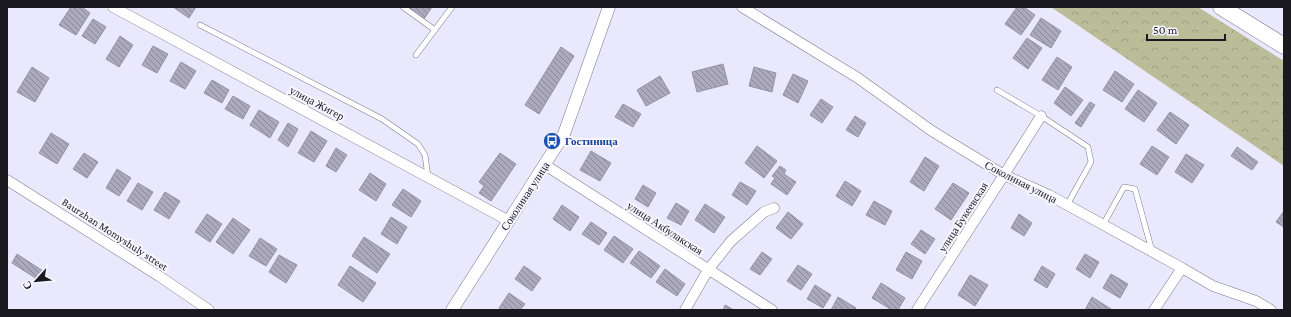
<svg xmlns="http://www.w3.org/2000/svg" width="1291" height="317" viewBox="0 0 1291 317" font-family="'Crimson Pro',serif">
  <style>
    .forest { fill: url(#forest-crowns) }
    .building { fill: url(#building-back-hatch); stroke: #9593a6 }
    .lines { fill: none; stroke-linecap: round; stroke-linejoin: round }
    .service-casing { stroke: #7b798b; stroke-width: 6 }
    .minor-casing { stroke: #7b798b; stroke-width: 11 }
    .tertiary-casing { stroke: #7b798b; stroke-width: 13 }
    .primary-casing { stroke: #7b798b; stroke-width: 17 }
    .service { stroke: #fff; stroke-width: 5 }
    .minor { stroke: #fff; stroke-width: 10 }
    .tertiary { stroke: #fff; stroke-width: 12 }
    .primary { stroke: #fff; stroke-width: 16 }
    .labels { text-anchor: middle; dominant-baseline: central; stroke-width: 4; stroke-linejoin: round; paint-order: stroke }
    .street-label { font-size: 11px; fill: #1a1920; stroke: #f7f6ff }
    .transit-label { font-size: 11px; font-weight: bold; fill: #164399; stroke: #f7f6ff; text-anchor: start }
  </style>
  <defs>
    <pattern id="forest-crowns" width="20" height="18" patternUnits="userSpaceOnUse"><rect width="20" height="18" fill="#babd98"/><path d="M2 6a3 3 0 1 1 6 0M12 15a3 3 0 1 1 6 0" fill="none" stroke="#9fa283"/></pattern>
    <pattern id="building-back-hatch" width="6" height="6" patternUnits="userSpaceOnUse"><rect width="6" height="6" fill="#aca9bd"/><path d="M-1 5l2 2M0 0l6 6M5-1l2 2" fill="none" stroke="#8b8999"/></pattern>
  </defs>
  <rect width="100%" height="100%" fill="#eae8fc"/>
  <path class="forest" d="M1051,7H1198L1284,61V166Z"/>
  <g class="building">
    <path d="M71,7H82L90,13L76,35L59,25Z"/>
    <path d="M173,7H196L189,18Z"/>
    <path d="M407,7H432L424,19Z"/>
    <path d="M1017,7H1024L1035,15L1021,35L1005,24Z"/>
    <path d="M1041,18L1061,31L1051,48L1030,35Z"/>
    <path d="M93,19L106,27L95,44L82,36Z"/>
    <path d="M120,36L133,45L119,67L106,59Z"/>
    <path d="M1027,38L1042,48L1028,69L1013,58Z"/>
    <path d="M153,46L168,54L157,73L142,65Z"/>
    <path d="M561,47L574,56L539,114L525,105Z"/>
    <path d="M1057,57L1072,67L1058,90L1042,80Z"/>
    <path d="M181,62L196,71L185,89L170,81Z"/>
    <path d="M723,64L728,84L697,92L692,72Z"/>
    <path d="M32,67L49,78L35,102L17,92Z"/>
    <path d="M754,67L776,73L772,92L749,86Z"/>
    <path d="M1115,71L1134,84L1122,102L1103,90Z"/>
    <path d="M793,74L808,81L798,103L783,95Z"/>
    <path d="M660,76L670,93L646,106L637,90Z"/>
    <path d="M212,80L229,90L222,103L204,93Z"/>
    <path d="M1065,87L1083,100L1071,116L1054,103Z"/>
    <path d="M1138,90L1157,103L1144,122L1125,109Z"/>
    <path d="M233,96L250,106L243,119L225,109Z"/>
    <path d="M821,99L833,107L822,123L810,115Z"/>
    <path d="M1090,102L1095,105L1081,127L1075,123Z"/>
    <path d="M623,104L641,114L633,127L615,117Z"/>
    <path d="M259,110L279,122L270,138L250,125Z"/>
    <path d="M1170,112L1189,125L1176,144L1157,130Z"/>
    <path d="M855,116L866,123L858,137L846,130Z"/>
    <path d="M288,123L298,129L288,147L278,140Z"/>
    <path d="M311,131L327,141L314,162L298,153Z"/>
    <path d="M51,133L69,144L57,164L39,153Z"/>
    <path d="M757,146L777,161L764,178L745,163Z"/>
    <path d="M1152,146L1169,157L1157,175L1140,164Z"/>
    <path d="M1237,147L1258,162L1252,170L1231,156Z"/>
    <path d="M336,148L347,155L336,172L326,166Z"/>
    <path d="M591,151L611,163L600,181L580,170Z"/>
    <path d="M84,153L98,162L87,178L73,169Z"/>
    <path d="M500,153L516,164L491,201L479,193L484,186L479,182Z"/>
    <path d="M1186,154L1204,165L1192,183L1175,172Z"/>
    <path d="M925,157L939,166L924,191L910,182Z"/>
    <path d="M780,166L786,170L784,174L796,182L787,195L771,184L775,178L772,176Z"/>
    <path d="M117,169L131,178L119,196L106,188Z"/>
    <path d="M370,173L386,184L376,201L359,190Z"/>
    <path d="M845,181L861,191L852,206L836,196Z"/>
    <path d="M740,182L756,191L747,205L732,195Z"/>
    <path d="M138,183L153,192L142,210L127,201Z"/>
    <path d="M953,183L969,193L951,220L935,209Z"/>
    <path d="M643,185L656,193L648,207L635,199Z"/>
    <path d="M403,189L421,201L411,217L392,205Z"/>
    <path d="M165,192L180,201L169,219L154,210Z"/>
    <path d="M874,201L892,211L885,225L866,215Z"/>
    <path d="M676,203L689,211L681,225L667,218Z"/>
    <path d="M705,204L725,217L714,233L695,220Z"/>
    <path d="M562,205L579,217L570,231L553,219Z"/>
    <path d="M1284,211V227L1276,222Z"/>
    <path d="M788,212L803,224L791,239L776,228Z"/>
    <path d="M207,214L222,224L210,242L195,232Z"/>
    <path d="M1019,214L1032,223L1024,236L1011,228Z"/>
    <path d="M391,217L407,227L397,244L381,234Z"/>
    <path d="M233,218L250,230L233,254L216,242Z"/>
    <path d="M591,222L607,233L599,245L582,234Z"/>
    <path d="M921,230L935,239L925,254L911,244Z"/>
    <path d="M614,236L633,249L623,263L604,250Z"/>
    <path d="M364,237L390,254L377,273L352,256Z"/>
    <path d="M260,238L277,249L266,266L249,256Z"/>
    <path d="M639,251L660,266L651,278L630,263Z"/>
    <path d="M762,252L772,259L760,275L750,269Z"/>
    <path d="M906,252L922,261L912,279L896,270Z"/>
    <path d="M17,254L43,271L37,279L12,263Z"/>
    <path d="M1085,254L1099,262L1090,278L1076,269Z"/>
    <path d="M279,255L297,265L286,283L269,272Z"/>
    <path d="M798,265L812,274L801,290L787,281Z"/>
    <path d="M350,266L376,283L363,302L338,285Z"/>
    <path d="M524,266L541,278L532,291L515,279Z"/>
    <path d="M1042,266L1055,274L1047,288L1034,280Z"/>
    <path d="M665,269L685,284L677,296L656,282Z"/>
    <path d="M1111,274L1128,284L1120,298L1103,288Z"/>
    <path d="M970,275L988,285L975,306L958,295Z"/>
    <path d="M881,283L905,298L898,310H892L872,298Z"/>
    <path d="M815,285L831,295L823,308L807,299Z"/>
    <path d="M509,293L525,304L520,310H502L499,308Z"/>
    <path d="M838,297L856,308L854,310H831Z"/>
    <path d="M1092,297L1111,309V310H1085Z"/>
    <path d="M725,305L734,310H723Z"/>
  </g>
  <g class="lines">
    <defs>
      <g id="service">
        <path d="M403,7L435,30"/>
        <path d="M200,25L382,119L418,144L425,155L428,177"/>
        <path d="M416,55L452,7"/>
        <path d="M997,90L1041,116L1088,147L1091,162L1067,205"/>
        <path d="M1103,225L1124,187L1135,189L1152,251"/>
      </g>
      <g id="minor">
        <path d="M113,7L509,221"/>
        <path d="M742,7L858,78L932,131L1004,175L1049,195L1182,268L1213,286L1256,301L1271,310"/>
        <path d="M545,165L772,310"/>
        <path d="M7,180L159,276L209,310"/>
        <path d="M685,310L708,270L731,241L764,212L774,208"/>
        <path d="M917,310L1004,175L1041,116"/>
        <path d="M1154,310L1182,268"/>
      </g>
      <path id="tertiary" d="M452,310L564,134L609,7"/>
      <path id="primary" d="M1221,7L1284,46"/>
    </defs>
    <use href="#service" class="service-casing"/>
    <use href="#minor" class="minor-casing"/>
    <use href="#tertiary" class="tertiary-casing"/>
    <use href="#primary" class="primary-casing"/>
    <use href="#service" class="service"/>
    <use href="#minor" class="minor"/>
    <use href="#tertiary" class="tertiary"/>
    <use href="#primary" class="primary"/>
  </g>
  <defs>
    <symbol id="bus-disc" viewBox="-11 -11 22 22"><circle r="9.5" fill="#1a4fb4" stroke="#f7f6ff"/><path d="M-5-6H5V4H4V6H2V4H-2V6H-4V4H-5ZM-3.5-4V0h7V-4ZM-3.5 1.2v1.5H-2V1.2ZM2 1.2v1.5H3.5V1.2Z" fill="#fff"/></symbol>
  </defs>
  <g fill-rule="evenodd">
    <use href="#bus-disc" x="542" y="131" width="20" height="20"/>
  </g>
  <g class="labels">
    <g class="street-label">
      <text transform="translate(317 103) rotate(28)">улица Жигер</text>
      <text transform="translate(1021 182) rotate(27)">Соколиная улица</text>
      <text transform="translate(525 196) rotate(-57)">Соколиная улица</text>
      <text transform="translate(963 217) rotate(-57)">улица Букеевская</text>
      <text transform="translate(665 228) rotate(33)">улица Акбулакская</text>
      <text transform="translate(115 234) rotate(33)">Baurzhan Momyshuly street</text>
    </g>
    <g class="transit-label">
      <text x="565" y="141">Гостиница</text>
    </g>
  </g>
  <rect width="1291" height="317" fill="none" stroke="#1a1920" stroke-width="16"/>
  <g transform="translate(36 281) rotate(243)" stroke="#f7f6ff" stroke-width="3" paint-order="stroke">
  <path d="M0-3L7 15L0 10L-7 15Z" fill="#1a1920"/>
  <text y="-6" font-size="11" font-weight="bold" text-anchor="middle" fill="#1a1920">С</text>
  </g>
  <path d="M1147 34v6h78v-6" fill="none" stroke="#1a1920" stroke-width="2"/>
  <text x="1153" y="34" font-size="12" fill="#1a1920" stroke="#f7f6ff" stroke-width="3" paint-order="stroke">50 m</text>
</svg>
